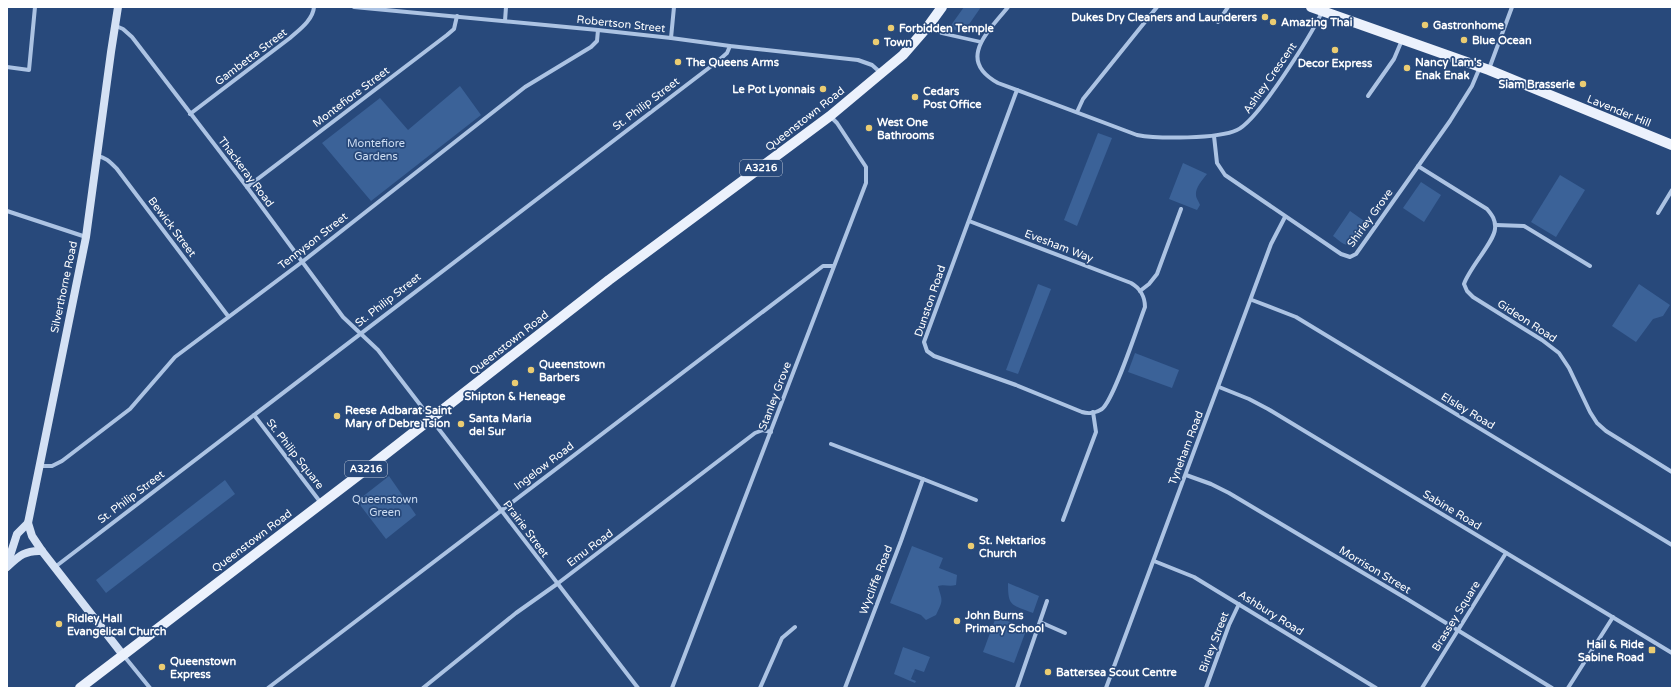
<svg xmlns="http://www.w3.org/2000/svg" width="1679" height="695" viewBox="0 0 1679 695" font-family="'Varela Round',sans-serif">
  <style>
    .green { fill: #3b6298 }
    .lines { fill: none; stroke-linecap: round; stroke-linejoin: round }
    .pedestrian { stroke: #acc3e3; stroke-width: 3.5 }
    .minor { stroke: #acc3e3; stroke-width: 4 }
    .secondary { stroke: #d4e1f4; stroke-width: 8 }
    .primary { stroke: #ebf1fc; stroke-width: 10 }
    .poi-dot { fill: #ebcc72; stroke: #28497b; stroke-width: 1.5 }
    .labels { text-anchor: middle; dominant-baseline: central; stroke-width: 3.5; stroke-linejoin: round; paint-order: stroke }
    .shield { fill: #28497b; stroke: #bec8d7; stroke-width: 1 }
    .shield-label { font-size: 10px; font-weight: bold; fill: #fff }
    .poi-label { font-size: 11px; font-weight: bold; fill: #fff; stroke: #28497b; text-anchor: start }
    .street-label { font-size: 11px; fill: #fff; stroke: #28497b }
    .park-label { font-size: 11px; fill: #cedef3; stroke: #28497b }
  </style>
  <rect width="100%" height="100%" fill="#28497b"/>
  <g class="green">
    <path d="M964,7H981L963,33L949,28Z"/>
    <path d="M460,86L481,115L371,201L322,143L380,98L408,130Z"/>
    <path d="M1098,133L1112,138L1077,226L1064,220Z"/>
    <path d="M1183,163L1207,174C1203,179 1195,188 1196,195C1196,198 1199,202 1200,205L1197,210L1169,199Z"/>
    <path d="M1560,175L1585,190L1556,237L1531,222Z"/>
    <path d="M1421,182L1441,195L1424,222L1403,208Z"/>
    <path d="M1350,211L1367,223C1363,230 1355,248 1344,244C1340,242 1336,238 1333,236Z"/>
    <path d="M1038,284L1051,289L1018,374L1006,370Z"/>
    <path d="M1639,284L1670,305L1663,316L1653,319L1636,342L1612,326Z"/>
    <path d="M1135,353L1179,370L1172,388L1128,372Z"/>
    <path d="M389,476L416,515L386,539L357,501Z"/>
    <path d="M225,480L235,494L106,593L96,580Z"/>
    <path d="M912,546L943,558L939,568L957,575L956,585C949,587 944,584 938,586C942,601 944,599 936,615L926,620L921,615L890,603Z"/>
    <path d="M1008,583L1039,596L1033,613C1011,604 1008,607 1008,583Z"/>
    <path d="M996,617L1027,628L1014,663L983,652Z"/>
    <path d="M903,647L930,657L924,672L915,669L911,679L916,681L915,683L894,674Z"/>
  </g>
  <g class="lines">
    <path class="pedestrian" d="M941,33L981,42"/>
    <g class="minor">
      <path d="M354,7L598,30L671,38L730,46L858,60L872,65L881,73"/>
      <path d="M1008,7C988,32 956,60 998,83L1137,135C1158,139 1218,139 1237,130C1258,121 1311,35 1322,12"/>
      <path d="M505,21L506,7"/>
      <path d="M1218,22L1228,7"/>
      <path d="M116,26L123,29L132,37L247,187L343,317L378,350L638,688"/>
      <path d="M671,38L674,7"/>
      <path d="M7,67L29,70L35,7"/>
      <path d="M1489,69L1512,7"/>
      <path d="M1368,96L1394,59L1402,40"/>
      <path d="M1077,112L1083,99L1157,7"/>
      <path d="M190,114L290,38C299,30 313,20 314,7"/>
      <path d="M1214,136L1217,163L1225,175L1341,254L1350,257L1356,254L1450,121L1472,86L1480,67"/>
      <path d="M97,156C106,157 111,163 117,169L228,316"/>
      <path d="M1418,166L1487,209C1492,215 1496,220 1495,229C1494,242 1470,267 1464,284L1467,291L1473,297L1542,340L1559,353L1569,368L1590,412L1597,423L1606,431L1672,472"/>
      <path d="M247,187L447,35L454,29L457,16"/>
      <path d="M7,211L86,237"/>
      <path d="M1658,213L1672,190"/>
      <path d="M969,221L1131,283C1140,288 1145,297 1145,307C1138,325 1114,400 1102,409C1096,413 1088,414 1082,412L1016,385L934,356L927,351L924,342L1017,90"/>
      <path d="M1496,225L1524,226L1590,266"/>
      <path d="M1140,291L1149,284L1157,274L1181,209"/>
      <path d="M1252,300L1296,317L1672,545"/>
      <path d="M1219,387L1249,399L1268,409L1672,653"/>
      <path d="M254,415L321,503"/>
      <path d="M831,444L923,479L901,541L845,688"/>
      <path d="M38,466H52L62,461L130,409L175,357L302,262L525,87L591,47L597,41L598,30"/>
      <path d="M1186,475L1211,484L1229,493L1407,599L1552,688"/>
      <path d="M923,479L976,500"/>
      <path d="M1063,520L1096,432L1093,412"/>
      <path d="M1154,561L1194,577L1376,688"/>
      <path d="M55,567L718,61L727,53L730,46"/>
      <path d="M1040,622L1065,633"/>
      <path d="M124,656L150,688"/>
      <path d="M268,688L823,266H833"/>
      <path d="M423,688L516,613L557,584L755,433L763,430L771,432"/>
      <path d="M672,688L866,183V167L837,123L830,116"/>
      <path d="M760,688L782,638L795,627"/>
      <path d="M1017,688L1047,601"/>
      <path d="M1106,688L1271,244L1285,217"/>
      <path d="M1206,688L1229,625L1239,604"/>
      <path d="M1422,688L1506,553"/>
      <path d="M1568,688L1613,617"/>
    </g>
    <g class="secondary">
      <path d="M28,523L32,536L42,551L123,655"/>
      <path d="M7,565L17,534L28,523L86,237L111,52L118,7"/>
      <path d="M7,567C19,556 25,550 42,551"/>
    </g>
    <g class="primary">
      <path d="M1311,7L1489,70L1672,145"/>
      <path d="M80,688L364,471L609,280L830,116L903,55L929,25L942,7"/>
    </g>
  </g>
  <g class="poi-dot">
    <circle cx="1265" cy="17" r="4"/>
    <circle cx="1273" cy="22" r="4"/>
    <circle cx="1425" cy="25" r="4"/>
    <circle cx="891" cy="28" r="4"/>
    <circle cx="1464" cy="40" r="4"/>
    <circle cx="876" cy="42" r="4"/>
    <circle cx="1335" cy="50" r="4"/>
    <circle cx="678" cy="62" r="4"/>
    <circle cx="1407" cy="68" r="4"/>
    <circle cx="1583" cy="84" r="4"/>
    <circle cx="823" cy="89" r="4"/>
    <circle cx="915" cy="97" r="4"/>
    <circle cx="869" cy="128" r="4"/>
    <circle cx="531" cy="370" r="4"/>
    <circle cx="515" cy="383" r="4"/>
    <circle cx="337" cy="416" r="4"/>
    <circle cx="461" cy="424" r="4"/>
    <circle cx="971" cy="546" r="4"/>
    <circle cx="957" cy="621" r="4"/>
    <circle cx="59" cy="624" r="4"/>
    <rect x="1648" y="646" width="8" height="8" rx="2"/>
    <circle cx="162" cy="667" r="4"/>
    <circle cx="1048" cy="672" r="4"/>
  </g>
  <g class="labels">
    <g class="shield">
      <rect x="740" y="160" width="42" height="16" rx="3"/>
      <rect x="345" y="461" width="42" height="16" rx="3"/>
    </g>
    <g class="shield-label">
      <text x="761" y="168">A3216</text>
      <text x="366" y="469">A3216</text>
    </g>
    <g class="poi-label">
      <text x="1257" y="17" text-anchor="end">Dukes Dry Cleaners and Launderers</text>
      <text x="1281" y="22">Amazing Thai</text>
      <text x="1433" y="25">Gastronhome</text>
      <text x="899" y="28">Forbidden Temple</text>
      <text x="1472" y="40">Blue Ocean</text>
      <text x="884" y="42">Town</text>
      <text x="686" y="62">The Queens Arms</text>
      <text x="1415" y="62">Nancy Lam's<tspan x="1415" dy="13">Enak Enak</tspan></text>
      <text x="1335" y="63" text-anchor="middle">Decor Express</text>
      <text x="1575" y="84" text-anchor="end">Siam Brasserie</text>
      <text x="815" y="89" text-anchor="end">Le Pot Lyonnais</text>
      <text x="923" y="91">Cedars<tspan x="923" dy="13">Post Office</tspan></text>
      <text x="877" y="122">West One<tspan x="877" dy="13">Bathrooms</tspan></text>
      <text x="539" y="364">Queenstown<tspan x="539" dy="13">Barbers</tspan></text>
      <text x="515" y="396" text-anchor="middle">Shipton &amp; Heneage</text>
      <text x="345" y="410">Reese Adbarat Saint<tspan x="345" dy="13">Mary of Debre Tsion</tspan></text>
      <text x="469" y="418">Santa Maria<tspan x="469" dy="13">del Sur</tspan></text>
      <text x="979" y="540">St. Nektarios<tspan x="979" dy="13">Church</tspan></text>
      <text x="965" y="615">John Burns<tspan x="965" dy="13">Primary School</tspan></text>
      <text x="67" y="618">Ridley Hall<tspan x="67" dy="13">Evangelical Church</tspan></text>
      <text x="1644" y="644" text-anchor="end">Hail &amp; Ride<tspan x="1644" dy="13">Sabine Road</tspan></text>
      <text x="170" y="661">Queenstown<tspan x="170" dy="13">Express</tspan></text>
      <text x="1056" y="672">Battersea Scout Centre</text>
    </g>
    <g class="street-label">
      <text transform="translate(621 24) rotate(6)">Robertson Street</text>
      <text transform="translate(251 57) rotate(-37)">Gambetta Street</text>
      <text transform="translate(1270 78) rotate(-55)">Ashley Crescent</text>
      <text transform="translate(351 97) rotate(-37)">Montefiore Street</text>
      <text transform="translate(646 104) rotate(-37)">St. Philip Street</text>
      <text transform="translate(1619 111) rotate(22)">Lavender Hill</text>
      <text transform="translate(805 119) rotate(-38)">Queenstown Road</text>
      <text transform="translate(246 172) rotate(53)">Thackeray Road</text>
      <text transform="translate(1370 218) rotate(-54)">Shirley Grove</text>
      <text transform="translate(172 227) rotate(53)">Bewick Street</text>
      <text transform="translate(313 241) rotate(-38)">Tennyson Street</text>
      <text transform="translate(1059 246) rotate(21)">Evesham Way</text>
      <text transform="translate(64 287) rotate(-78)">Silverthorne Road</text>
      <text transform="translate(388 300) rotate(-38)">St. Philip Street</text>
      <text transform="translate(930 301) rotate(-71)">Dunston Road</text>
      <text transform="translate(1527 321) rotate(33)">Gideon Road</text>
      <text transform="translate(509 343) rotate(-38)">Queenstown Road</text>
      <text transform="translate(775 396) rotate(-69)">Stanley Grove</text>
      <text transform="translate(1468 411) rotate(31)">Elsley Road</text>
      <text transform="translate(1186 448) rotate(-69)">Tyneham Road</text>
      <text transform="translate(295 454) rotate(52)">St. Philip Square</text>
      <text transform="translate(544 466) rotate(-37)">Ingelow Road</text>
      <text transform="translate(131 497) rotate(-37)">St. Philip Street</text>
      <text transform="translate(1452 510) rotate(31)">Sabine Road</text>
      <text transform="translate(526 529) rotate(53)">Prairie Street</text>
      <text transform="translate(252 541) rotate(-37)">Queenstown Road</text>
      <text transform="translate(590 548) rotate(-37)">Emu Road</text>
      <text transform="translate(1375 570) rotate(31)">Morrison Street</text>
      <text transform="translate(876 580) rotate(-69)">Wycliffe Road</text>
      <text transform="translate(1271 613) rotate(32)">Ashbury Road</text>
      <text transform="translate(1456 616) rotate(-58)">Brassey Square</text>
      <text transform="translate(1214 642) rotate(-69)">Birley Street</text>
    </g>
    <g class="park-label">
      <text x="376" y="143">Montefiore<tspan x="376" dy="13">Gardens</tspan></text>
      <text x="385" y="499">Queenstown<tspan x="385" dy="13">Green</tspan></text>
    </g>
  </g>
  <rect width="1679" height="695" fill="none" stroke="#ffffff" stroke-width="16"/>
</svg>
